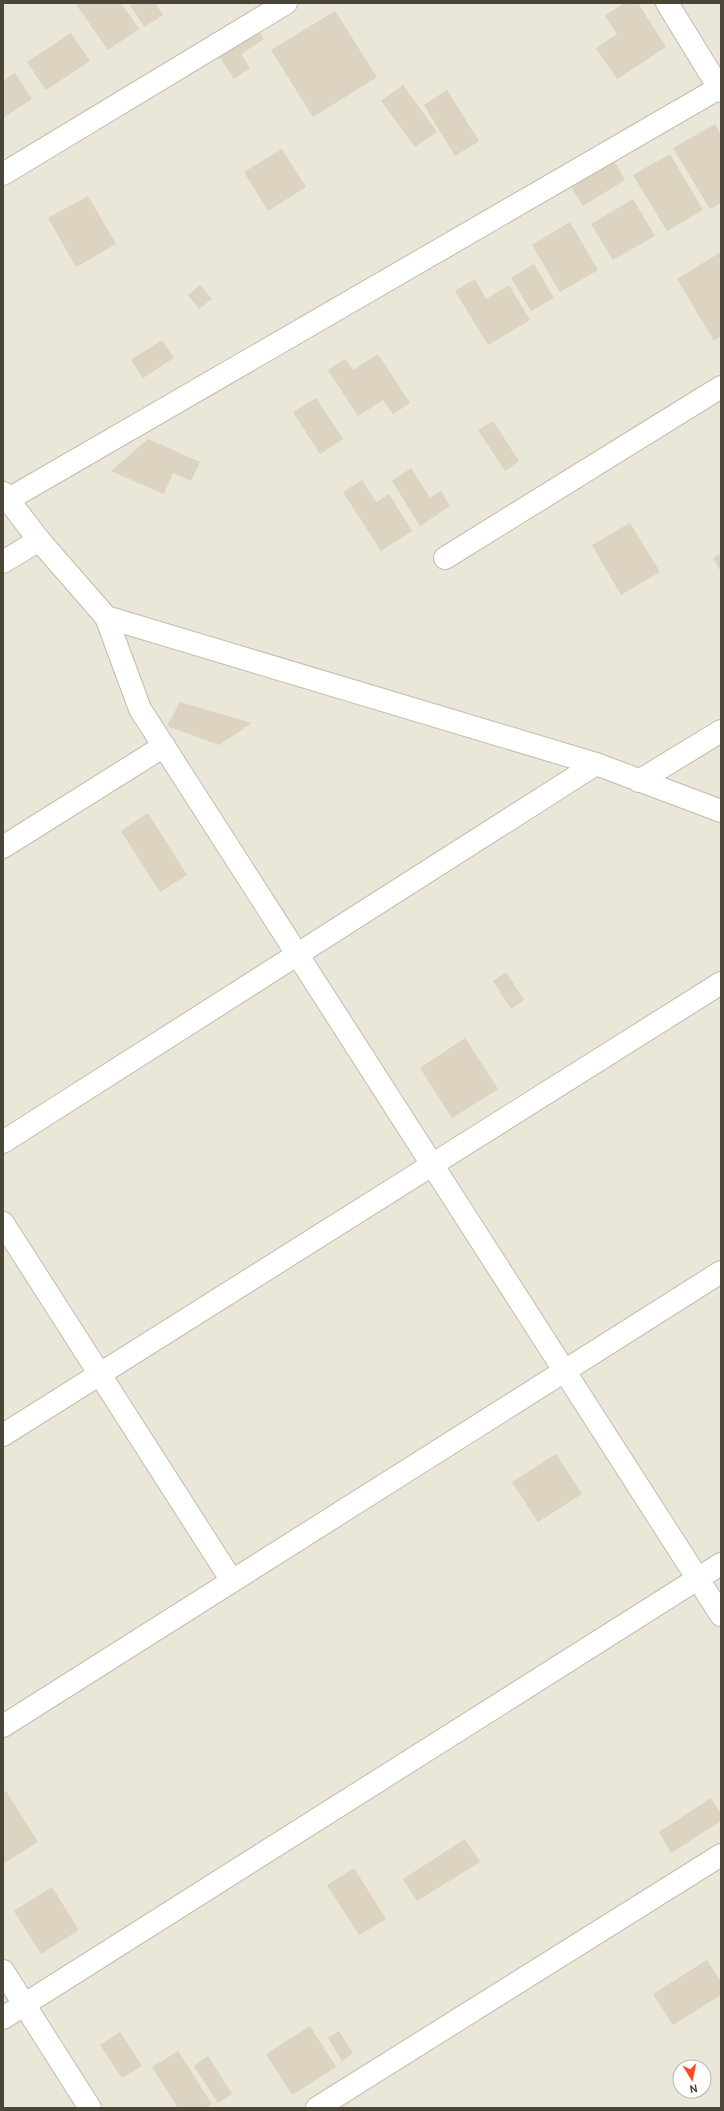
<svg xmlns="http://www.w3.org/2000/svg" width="724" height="2111" viewBox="0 0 724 2111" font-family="Cabin,sans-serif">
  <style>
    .residential { fill: #eae6d8; fill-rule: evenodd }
    .building { fill: #dcd3c1 }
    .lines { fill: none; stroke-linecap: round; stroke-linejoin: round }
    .minor-casing { stroke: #c3bcac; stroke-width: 24 }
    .minor { stroke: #fff; stroke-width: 22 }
  </style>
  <rect width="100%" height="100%" fill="#f6f3ea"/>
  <path class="residential" d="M3,3H721V2108H3ZM680,2067H704V2091H680Z"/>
  <g class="building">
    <path d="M75,3H121L139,29L108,50Z"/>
    <path d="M129,3H155L163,15L144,27Z"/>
    <path d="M624,3H638L666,47L617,79L596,48L617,34L605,16Z"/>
    <path d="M335,11L377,77L313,117L271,50Z"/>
    <path d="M256,27L264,39L241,54L250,68L234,79L217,53Z"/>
    <path d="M71,33L90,61L46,90L27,62Z"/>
    <path d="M15,73L32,99L3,118V81Z"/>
    <path d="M403,85L437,132L415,147L381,101Z"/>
    <path d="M447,90L479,141L455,156L424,105Z"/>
    <path d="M715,124L721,135V203L710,209L673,148Z"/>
    <path d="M282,149L306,187L268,211L244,172Z"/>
    <path d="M670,154L703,210L667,231L633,175Z"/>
    <path d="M613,159L625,180L583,206L570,185Z"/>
    <path d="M88,196L116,244L76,267L48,218Z"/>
    <path d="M633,199L655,236L613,260L591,224Z"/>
    <path d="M570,222L598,270L560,292L532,245Z"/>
    <path d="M721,252V336L714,341L677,279Z"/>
    <path d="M534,264L554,298L531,311L511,278Z"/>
    <path d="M475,279L486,299L509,285L530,320L488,345L455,291Z"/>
    <path d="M200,285L212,299L199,309L188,295Z"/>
    <path d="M162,340L174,358L143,378L131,360Z"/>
    <path d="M378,354L410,403L393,414L383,400L358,416L328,370L345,359L353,370Z"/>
    <path d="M316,398L343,439L320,454L293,412Z"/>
    <path d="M493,421L519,461L505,471L478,430Z"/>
    <path d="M148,439L200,462L191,481L173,473L164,494L111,471Z"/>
    <path d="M411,468L430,498L441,491L450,506L420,526L392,481Z"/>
    <path d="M362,480L376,502L389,494L412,531L381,551L343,492Z"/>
    <path d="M630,523L660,572L621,595L592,545Z"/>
    <path d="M721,553V572L713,558Z"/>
    <path d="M180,702L252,723L219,745L167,726Z"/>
    <path d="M148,813L187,875L160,892L121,831Z"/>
    <path d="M506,972L524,1000L511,1009L493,981Z"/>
    <path d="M465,1038L498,1089L452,1118L420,1068Z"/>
    <path d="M556,1454L582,1494L538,1522L512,1482Z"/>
    <path d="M6,1791L38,1842L3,1864V1831L5,1830L3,1827V1793Z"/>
    <path d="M711,1798L721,1814V1821L671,1853L659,1832Z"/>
    <path d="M465,1839L480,1862L417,1901L403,1879Z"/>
    <path d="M354,1868L386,1919L359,1935L327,1885Z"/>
    <path d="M52,1887L79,1930L41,1954L14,1911Z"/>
    <path d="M707,1960L721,1982V1995L673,2025L653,1994Z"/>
    <path d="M310,2026L336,2067L292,2095L266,2054Z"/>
    <path d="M339,2031L353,2053L342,2061L328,2038Z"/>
    <path d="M120,2032L142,2066L122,2078L100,2045Z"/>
    <path d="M178,2051L212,2104L207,2108H178L152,2067Z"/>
    <path d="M208,2056L232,2094L218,2103L194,2066Z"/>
  </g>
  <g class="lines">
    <defs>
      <g id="minor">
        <path d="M667,3L721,91"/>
        <path d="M3,174L286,3"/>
        <path d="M3,493L39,540L106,617L596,764L721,811"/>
        <path d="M9,499L719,88"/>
        <path d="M445,558L721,387"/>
        <path d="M3,562L39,540"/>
        <path d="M106,617L140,709L721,1615"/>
        <path d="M639,781L721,731"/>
        <path d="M3,847L164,746"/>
        <path d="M3,1142L596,764"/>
        <path d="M3,1223L232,1581"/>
        <path d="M3,1435L721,983"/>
        <path d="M3,1726L721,1272"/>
        <path d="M3,1971L90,2108"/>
        <path d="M3,2018L721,1564"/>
        <path d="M317,2108L721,1855"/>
      </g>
    </defs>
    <use href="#minor" class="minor-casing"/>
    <use href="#minor" class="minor"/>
  </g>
  <rect width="724" height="2111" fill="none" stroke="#4b4537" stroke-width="8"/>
  <g transform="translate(692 2079) rotate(170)"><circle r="19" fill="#ffffff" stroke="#b7b5af"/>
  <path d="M0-3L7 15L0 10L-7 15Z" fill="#ff4918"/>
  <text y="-6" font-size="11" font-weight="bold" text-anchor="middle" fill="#4b4537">N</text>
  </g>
</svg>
